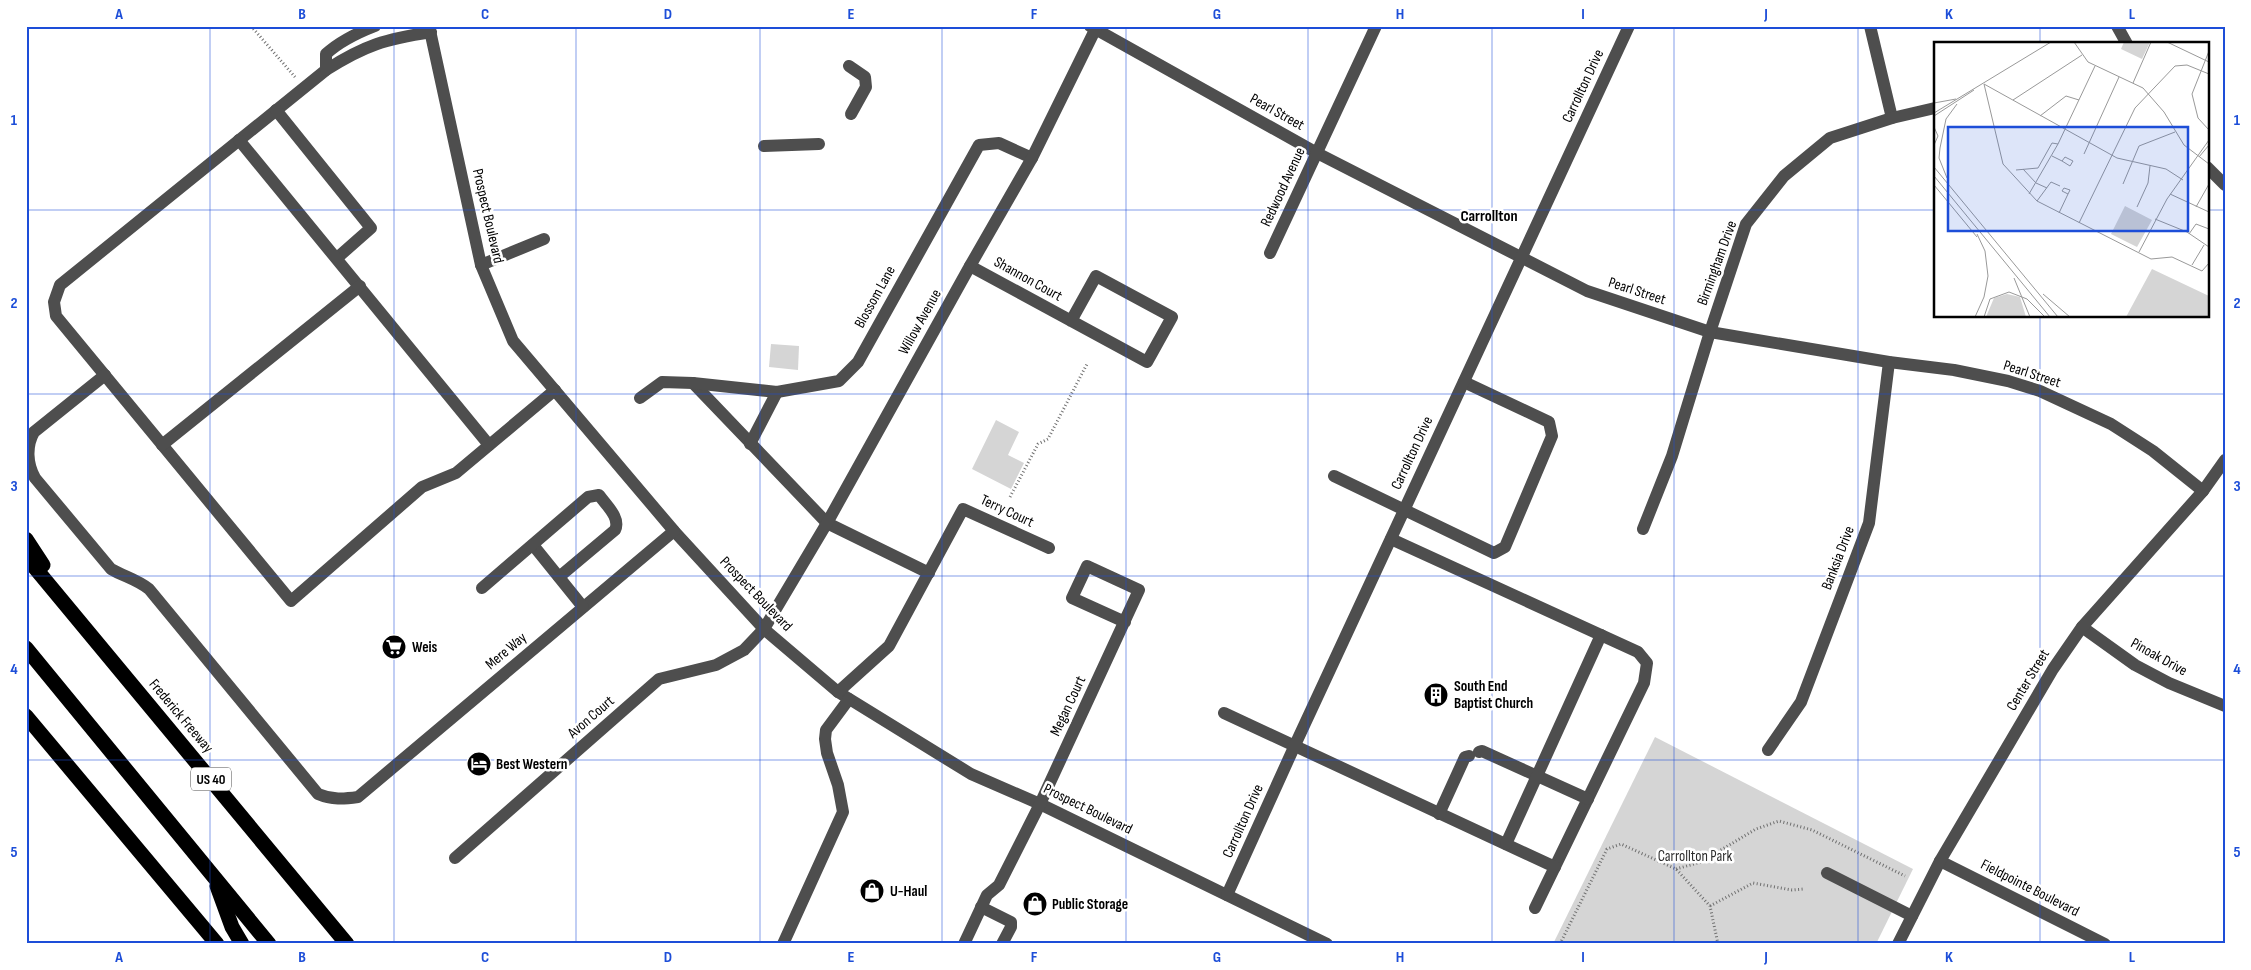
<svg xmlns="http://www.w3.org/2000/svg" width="2251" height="970" viewBox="0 0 2251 970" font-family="'Sofia Sans Condensed',sans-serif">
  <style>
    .green { fill: #d5d5d5 }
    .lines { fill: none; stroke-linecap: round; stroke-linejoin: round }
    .path { stroke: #707070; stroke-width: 3; stroke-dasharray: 1 2.5; stroke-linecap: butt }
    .minor { stroke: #4e4e4e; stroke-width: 12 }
    .highway { stroke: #000; stroke-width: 15 }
    .grid { fill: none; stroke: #1d4ed8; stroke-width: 1; stroke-opacity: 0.55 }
    .labels { text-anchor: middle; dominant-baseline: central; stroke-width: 5; stroke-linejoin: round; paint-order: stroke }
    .shield { fill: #fff; stroke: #4c4c4c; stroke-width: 1 }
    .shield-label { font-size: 14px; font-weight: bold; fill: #000 }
    .street-label { font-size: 15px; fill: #000; stroke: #fff }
    .poi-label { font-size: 15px; font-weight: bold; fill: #000; stroke: #fff; text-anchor: start }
    .park-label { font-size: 15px; fill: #2c2c2c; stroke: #fff }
    .neighbourhood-label { font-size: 16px; font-weight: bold; fill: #000; stroke: #fff }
    .inset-road { fill: none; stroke: #999; stroke-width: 1 }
    .view { fill: #1d4ed8; fill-opacity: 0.15; stroke: #1d4ed8; stroke-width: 2.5 }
    .inset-edge { fill: none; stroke: #000; stroke-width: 2.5 }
    .neatline { fill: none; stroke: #1d4ed8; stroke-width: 2 }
    .grid-label { font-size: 16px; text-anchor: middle; font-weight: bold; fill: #1d4ed8 }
  </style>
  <rect width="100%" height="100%" fill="#fff"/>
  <g class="green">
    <path d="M771,344L799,346L798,370L769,367Z"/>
    <path d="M996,420L1019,432L1008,455L1024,463L1011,489L972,469Z"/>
    <path d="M1655,737L1913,869L1876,944H1553Z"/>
  </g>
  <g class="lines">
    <g class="path">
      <path d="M251,26L295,77"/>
      <path d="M1010,497L1038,444L1048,439L1087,364"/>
      <path d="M1676,869L1701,862L1756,829L1779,821L1812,830L1905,876"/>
      <path d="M1710,906L1753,883L1792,890L1804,889"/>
      <path d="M1560,944L1607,849L1621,844L1676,869L1710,906L1718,944"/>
    </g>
    <g class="minor">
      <path d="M429,26L481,265L513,341L674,531L764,629L838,692L971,774L1040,804L1327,944"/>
      <path d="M1090,26L1317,153L1587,291L1710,332L1889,362L1954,370L2008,381L2040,391L2111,424L2153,451L2203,491"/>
      <path d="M1870,26L1892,118"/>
      <path d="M2117,26L2127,44"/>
      <path d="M431,32C386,39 365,45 326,70L60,285L54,302L56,316L291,601L422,487L456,473L555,390"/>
      <path d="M849,66L865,77L866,87L851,114"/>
      <path d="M326,70V54C340,41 357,33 375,26"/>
      <path d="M276,110L371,228L337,258"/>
      <path d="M239,140L489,445"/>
      <path d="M764,146L819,144"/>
      <path d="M2207,167L2225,185"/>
      <path d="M1270,253L1376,26"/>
      <path d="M481,265L544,239"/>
      <path d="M970,266L1147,362L1172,317L1096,276L1071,321"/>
      <path d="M105,375L34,432C26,446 27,464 35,478L111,569C125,577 136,579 149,589L318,794C332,800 344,799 358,797L674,531"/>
      <path d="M693,383L827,523L929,573"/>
      <path d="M640,398L662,382L693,383L777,392L839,381L858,362L979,145L999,143L1032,158"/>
      <path d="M750,444L777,392"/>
      <path d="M162,445L360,286"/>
      <path d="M1334,476L1494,553L1505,547L1552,436L1549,422L1464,382"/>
      <path d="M1643,529L1672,456L1710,332L1746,224L1784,176L1830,138L1892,118L1935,108"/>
      <path d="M1391,539L1638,652L1647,663L1644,683L1535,908"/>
      <path d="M533,545L583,607"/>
      <path d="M482,588L588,497L599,495C606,505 621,518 615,530L559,577"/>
      <path d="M2082,627L2135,665L2169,683L2225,706"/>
      <path d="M838,692L889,646L963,509L1049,548"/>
      <path d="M1224,713L1555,867"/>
      <path d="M1768,750L1801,702L1869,523L1889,362"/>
      <path d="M1479,752L1482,751L1588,799"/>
      <path d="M1439,814L1465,757L1469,756"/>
      <path d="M1506,844L1601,635"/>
      <path d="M455,858L659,679L716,665L744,650L764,629L827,523L970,266L1032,158L1097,26"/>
      <path d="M1940,861L2105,944"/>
      <path d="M1827,873L1912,916"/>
      <path d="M1227,895L1295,745L1629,26"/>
      <path d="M981,907L1011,922V927L1002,944"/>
      <path d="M783,944L843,812L838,785L827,753L825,739L826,730L849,699"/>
      <path d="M964,944L987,895L999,885L1040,804L1139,590L1087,566L1072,598L1125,622"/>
      <path d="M1898,944L1940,861L2053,669L2082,627L2203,491L2225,460"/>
    </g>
    <g class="highway">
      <path d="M26,539L43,565"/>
      <path d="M26,557L347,944"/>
      <path d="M26,648L269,944"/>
      <path d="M26,716L217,944"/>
      <path d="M217,886L232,927L242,944"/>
    </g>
  </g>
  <path class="grid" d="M210,26V944M394,26V944M576,26V944M760,26V944M942,26V944M1126,26V944M1308,26V944M1492,26V944M1674,26V944M1858,26V944M2040,26V44M26,210H1935M2207,210H2225M2040,316V944M26,394H2225M26,576H2225M26,760H2225"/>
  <defs>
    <symbol id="supermarket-disc" viewBox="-11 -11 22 22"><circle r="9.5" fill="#000" stroke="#fff"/><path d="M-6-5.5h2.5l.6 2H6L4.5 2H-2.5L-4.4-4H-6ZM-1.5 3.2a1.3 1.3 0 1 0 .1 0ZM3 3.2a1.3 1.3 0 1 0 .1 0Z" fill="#fff"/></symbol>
    <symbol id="building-disc" viewBox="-11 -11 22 22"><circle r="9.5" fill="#000" stroke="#fff"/><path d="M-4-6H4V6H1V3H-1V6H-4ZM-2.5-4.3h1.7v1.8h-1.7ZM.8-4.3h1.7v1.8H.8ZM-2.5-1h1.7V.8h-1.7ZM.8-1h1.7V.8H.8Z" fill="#fff"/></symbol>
    <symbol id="hotel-disc" viewBox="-11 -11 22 22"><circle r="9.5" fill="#000" stroke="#fff"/><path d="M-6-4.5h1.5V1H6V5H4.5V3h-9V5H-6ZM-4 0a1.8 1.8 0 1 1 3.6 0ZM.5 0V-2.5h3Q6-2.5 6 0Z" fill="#fff"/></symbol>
    <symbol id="shop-disc" viewBox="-11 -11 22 22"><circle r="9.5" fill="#000" stroke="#fff"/><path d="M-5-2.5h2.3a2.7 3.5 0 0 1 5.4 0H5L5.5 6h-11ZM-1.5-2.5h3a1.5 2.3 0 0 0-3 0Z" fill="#fff"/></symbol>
  </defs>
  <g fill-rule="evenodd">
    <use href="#supermarket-disc" x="380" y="633" width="28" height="28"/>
    <use href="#building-disc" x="1422" y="681" width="28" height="28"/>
    <use href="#hotel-disc" x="465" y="750" width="28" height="28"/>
    <use href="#shop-disc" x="858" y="877" width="28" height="28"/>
    <use href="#shop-disc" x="1021" y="890" width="28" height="28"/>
  </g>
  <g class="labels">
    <rect class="shield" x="191" y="767.5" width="40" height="23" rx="4"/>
    <g class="shield-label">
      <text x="211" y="779">US 40</text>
    </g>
    <g class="street-label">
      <text transform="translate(1583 86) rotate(-65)">Carrollton Drive</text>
      <text transform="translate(1277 112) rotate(29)">Pearl Street</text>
      <text transform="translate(1283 187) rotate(-65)">Redwood Avenue</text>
      <text transform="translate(488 216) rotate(77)">Prospect Boulevard</text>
      <text transform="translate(1717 263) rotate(-70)">Birmingham Drive</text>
      <text transform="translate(1028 279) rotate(29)">Shannon Court</text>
      <text transform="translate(1637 291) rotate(18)">Pearl Street</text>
      <text transform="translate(875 297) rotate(-61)">Blossom Lane</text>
      <text transform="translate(920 322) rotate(-61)">Willow Avenue</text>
      <text transform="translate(2032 374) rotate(18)">Pearl Street</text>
      <text transform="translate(1412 453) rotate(-65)">Carrollton Drive</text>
      <text transform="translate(1007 511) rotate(25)">Terry Court</text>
      <text transform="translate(1838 558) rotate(-69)">Banksia Drive</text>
      <text transform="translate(756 594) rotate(46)">Prospect Boulevard</text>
      <text transform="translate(506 651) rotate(-40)">Mere Way</text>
      <text transform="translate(2159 657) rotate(29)">Pinoak Drive</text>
      <text transform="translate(2028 680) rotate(-59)">Center Street</text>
      <text transform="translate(1068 706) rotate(-65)">Megan Court</text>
      <text transform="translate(181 716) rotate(50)">Frederick Freeway</text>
      <text transform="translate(591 717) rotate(-41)">Avon Court</text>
      <text transform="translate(1088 809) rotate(26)">Prospect Boulevard</text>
      <text transform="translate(1243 821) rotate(-66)">Carrollton Drive</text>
      <text transform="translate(2030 888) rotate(27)">Fieldpointe Boulevard</text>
    </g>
    <g class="poi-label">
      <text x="412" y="647">Weis</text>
      <text x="1454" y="686">South End<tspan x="1454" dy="17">Baptist Church</tspan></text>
      <text x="496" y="764">Best Western</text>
      <text x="890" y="891">U-Haul</text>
      <text x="1052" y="904">Public Storage</text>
    </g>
    <g class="park-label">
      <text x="1695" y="856">Carrollton Park</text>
    </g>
    <g class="neighbourhood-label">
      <text x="1489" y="216">Carrollton</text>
    </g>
  </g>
  <g transform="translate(1934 42)">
    <rect width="275" height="275" fill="#fff"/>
    <path d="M190,0H216L208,17L187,7ZM191,164L218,178L203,205L177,192ZM218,227L275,254V275H192ZM73,252L86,255L92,275H52L60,256Z" fill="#d5d5d5"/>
    <path class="inset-road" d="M140,0L154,20L209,46L230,70L250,103L275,122M233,0L275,20M275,9L258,52L264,76L275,88M199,41L217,0M50,42L69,122L103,159L217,217L238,215L268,229L275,221M50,42L183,116L232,127L249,138M79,58L148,13M0,61L22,57M0,71L117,0M0,74L40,48M106,74L132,54L145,58M0,85L4,94L0,103M150,112L185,35M118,114L128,119L136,124L139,119L131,115L128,119M265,115L275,103M0,125L124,275M89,127L102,141L113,146M82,128L104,126L118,101L124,102M0,134L116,275M13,136L5,116L6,106L12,77L23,62M189,142L205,104L241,90M0,143L43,195M95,152L124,102L161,24M236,152L275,170M103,159L117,140L126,144M203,165L214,141L216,124M262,165L275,142M125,171L134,152L136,148L130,146L128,149L134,152M221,177L253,190L275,205M145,181L201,66L241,24L253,23L275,32M255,192L262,182L275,187M205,210L233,157L275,98M258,223L270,203M80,236L96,275M109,252L136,275M41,275L50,255L54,234L51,209L43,192M50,275L56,257L75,250L93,257L111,275"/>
    <path class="view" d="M14,85H254V189H14Z"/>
    <rect width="275" height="275" class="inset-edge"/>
  </g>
  <rect width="2251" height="970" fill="none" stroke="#ffffff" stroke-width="55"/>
  <rect x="28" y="28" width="2196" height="914" class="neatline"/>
  <g class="grid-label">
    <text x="119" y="19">A</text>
    <text x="302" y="19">B</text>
    <text x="485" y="19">C</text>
    <text x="668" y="19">D</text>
    <text x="851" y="19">E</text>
    <text x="1034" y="19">F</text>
    <text x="1217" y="19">G</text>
    <text x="1400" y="19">H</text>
    <text x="1583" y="19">I</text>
    <text x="1766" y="19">J</text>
    <text x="1949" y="19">K</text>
    <text x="2132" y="19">L</text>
    <text x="14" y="125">1</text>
    <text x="2237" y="125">1</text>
    <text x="14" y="308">2</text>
    <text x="2237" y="308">2</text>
    <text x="14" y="491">3</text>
    <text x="2237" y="491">3</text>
    <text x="14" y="674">4</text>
    <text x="2237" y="674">4</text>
    <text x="14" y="857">5</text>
    <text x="2237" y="857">5</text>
    <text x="119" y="962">A</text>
    <text x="302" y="962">B</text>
    <text x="485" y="962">C</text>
    <text x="668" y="962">D</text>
    <text x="851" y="962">E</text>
    <text x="1034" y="962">F</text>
    <text x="1217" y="962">G</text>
    <text x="1400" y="962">H</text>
    <text x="1583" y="962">I</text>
    <text x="1766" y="962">J</text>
    <text x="1949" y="962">K</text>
    <text x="2132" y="962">L</text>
  </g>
</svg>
